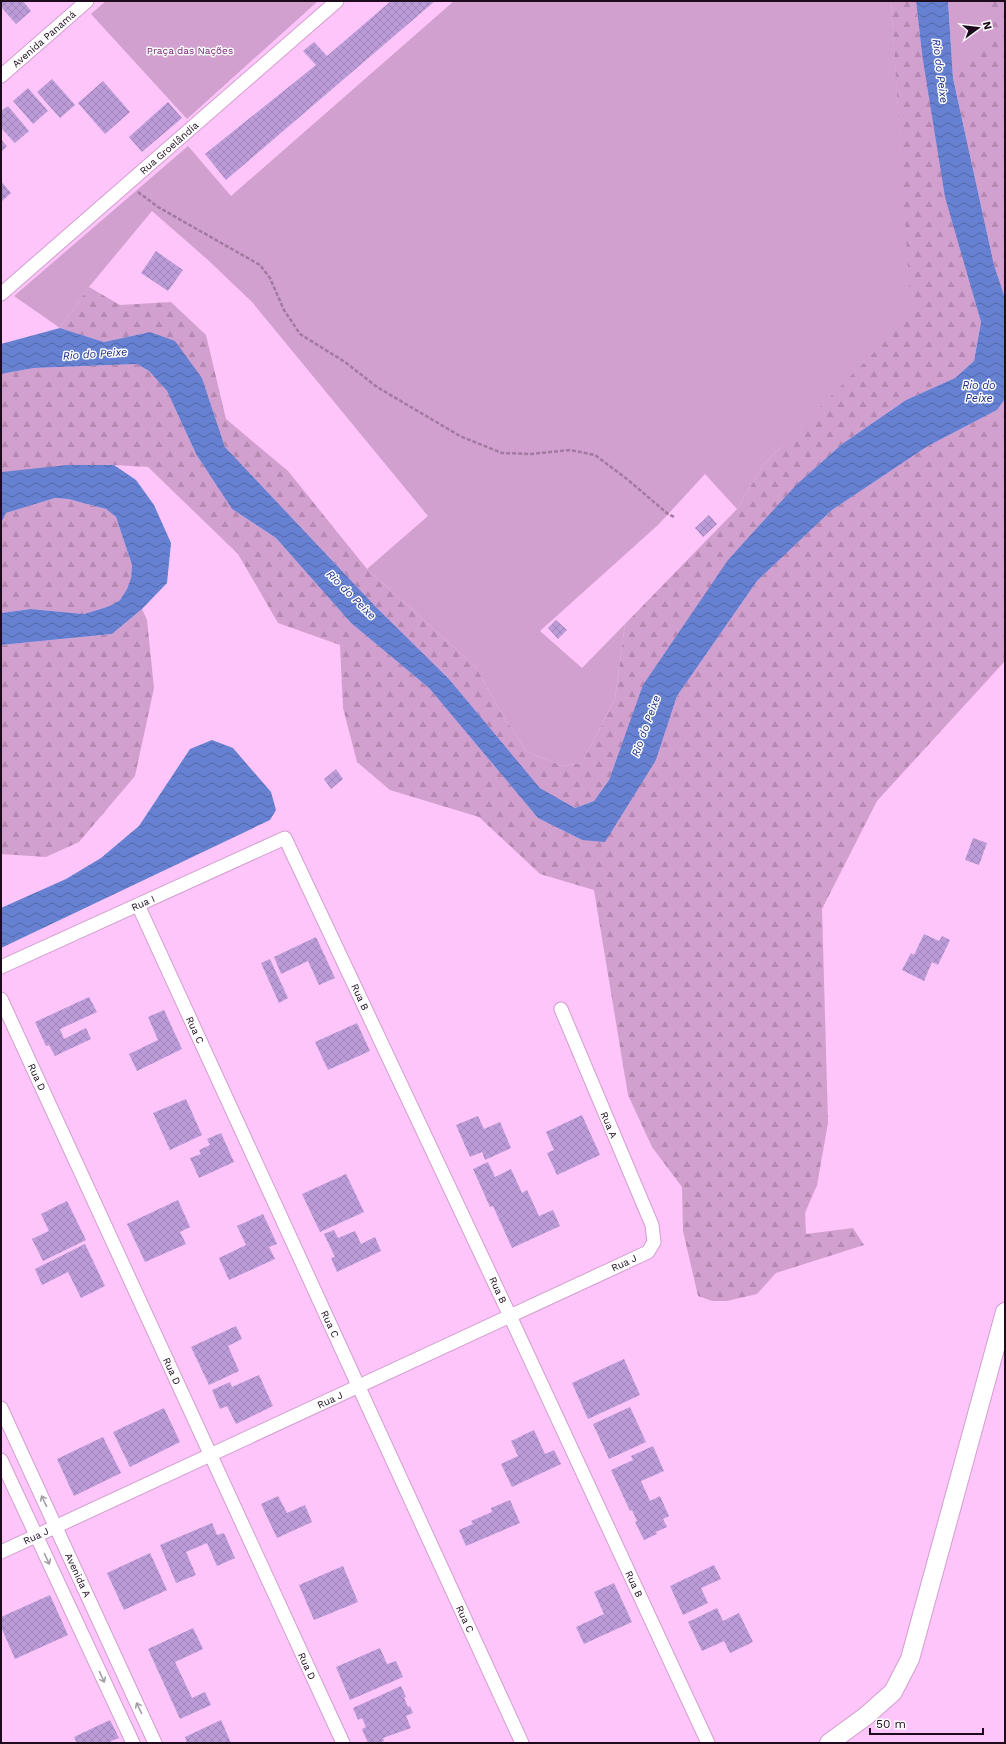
<svg xmlns="http://www.w3.org/2000/svg" width="1006" height="1744" viewBox="0 0 1006 1744" font-family="'Work Sans',sans-serif">
  <style>
    .green { fill: #d2a0ce }
    .forest { fill: url(#forest-firs) }
    .water { fill: url(#water-waves) }
    .building { fill: url(#building-cross-hatch) }
    .lines { fill: none; stroke-linecap: round; stroke-linejoin: round }
    .street-casing { stroke: #d39dcf; stroke-width: 15 }
    .secondary-casing { stroke: #d39dcf; stroke-width: 20 }
    .path { stroke: #a2799f; stroke-width: 2.5; stroke-dasharray: 4 2; stroke-linecap: butt }
    .street { stroke: #fff; stroke-width: 13 }
    .secondary { stroke: #fff; stroke-width: 18 }
    .oneway { stroke: #a59da5 }
    .labels { text-anchor: middle; dominant-baseline: central; stroke-width: 3; stroke-linejoin: round; paint-order: stroke }
    .street-label { font-size: 10px; fill: #1d0a1d; stroke: #fbfcfb }
    .park-label { font-size: 10px; fill: #731c72; stroke: #fbfcfb }
    .water-label { font-size: 11px; font-style: italic; fill: #1c2c8a; stroke: #fbfcfb }
  </style>
  <defs>
    <pattern id="forest-firs" width="22" height="20" patternUnits="userSpaceOnUse"><rect width="22" height="20" fill="#d2a0ce"/><path d="M5 1l3.5 6h-7zM16 11l3.5 6h-7z" fill="#b488b0"/></pattern>
    <pattern id="water-waves" width="16" height="10" patternUnits="userSpaceOnUse"><rect width="16" height="10" fill="#6681d2"/><path d="M0 5q4-4 8 0t8 0" fill="none" stroke="#5368aa"/></pattern>
    <pattern id="building-cross-hatch" width="8" height="8" patternUnits="userSpaceOnUse"><rect width="8" height="8" fill="#bc9cd8"/><path d="M0 0l8 8M0 8l8-8" fill="none" stroke="#a185b9"/></pattern>
  </defs>
  <rect width="100%" height="100%" fill="#fdc5f9"/>
  <g class="green">
    <path d="M106,1H318L187,119L91,14Z"/>
    <path d="M454,1H891L912,315L764,464L737,509L705,474L658,525L540,631L582,668L625,624L615,699L582,763L563,766L527,752L500,711L476,667L367,569L428,516L252,302L208,260L152,211L89,287L60,328L14,296L188,146L231,196Z"/>
    <path d="M948,1H1005V124L953,78Z"/>
  </g>
  <g class="forest">
    <path d="M891,1H916L922,54L971,285L981,322L974,361L955,378L906,400L842,444L797,484L622,744L609,780L594,801L575,808L540,788L449,679L377,608L225,447L202,378L150,332L104,342L60,328L89,287L120,305L171,302L206,335L226,419L288,471L367,569L476,667L500,711L527,752L563,766L582,763L615,699L625,624L737,509L764,464L911,315Z"/>
    <path d="M990,1H1005V298L994,265L953,78L993,31Z"/>
    <path d="M137,364L149,371L167,391L196,454L232,509L276,538L351,623L429,688L538,818L582,840L656,760L677,696L757,581L832,510L928,446L997,410L1005,399V661L877,801L822,909L828,1123L817,1185L805,1213L806,1234L853,1228L864,1245L776,1273L757,1294L727,1301H712L698,1296L683,1231L682,1187L652,1147L628,1095L594,890L540,874L479,817L390,790L357,762L343,708L340,645L278,623L238,554L148,467L114,465L1,473V374L34,368Z"/>
    <path d="M55,498L68,499L106,509L116,517L132,565L131,578L127,589L120,600L110,606L84,614L31,609L1,613V523L6,513Z"/>
    <path d="M142,609L147,620L154,688L135,776L79,842L46,857L1,854V645L112,634Z"/>
  </g>
  <g class="water">
    <path d="M916,1H948L953,78L994,265L1005,298V399L997,410L928,446L832,510L757,581L677,696L656,760L605,842L582,840L538,818L429,688L351,623L276,538L232,509L196,454L167,391L149,371L137,364L34,368L1,374V344L60,328L104,342L150,332L175,341L202,378L225,447L377,608L449,679L540,788L575,808L594,801L609,780L643,685L728,560L797,484L842,444L906,400L955,378L974,361L981,322L945,197L922,54Z"/>
    <path d="M67,465H114L136,480L154,505L171,543L167,583L142,609L112,634L1,645V613L31,609L84,614L110,606L120,600L127,589L131,578L132,565L116,517L106,509L68,499L55,498L6,513L1,523L2,472Z"/>
    <path d="M212,740L233,748L271,792L276,810L270,820L1,948V908L66,879L101,858L139,826L190,749Z"/>
  </g>
  <g class="building">
    <path d="M1,1H23L31,11L16,24L1,7Z"/>
    <path d="M391,1H435L226,180L205,154L316,65L303,51L314,42L327,56Z"/>
    <path d="M52,79L75,105L60,118L37,92Z"/>
    <path d="M103,81L130,112L105,134L78,103Z"/>
    <path d="M28,88L48,111L33,124L13,101Z"/>
    <path d="M168,102L182,118L142,152L129,137Z"/>
    <path d="M8,106L29,131L15,143L1,128V111Z"/>
    <path d="M1,139L7,146L1,152Z"/>
    <path d="M1,181L11,193L1,202Z"/>
    <path d="M156,251L183,270L168,291L141,273Z"/>
    <path d="M709,515L717,524L703,537L695,528Z"/>
    <path d="M556,620L567,630L558,639L548,628Z"/>
    <path d="M336,769L343,779L331,789L324,779Z"/>
    <path d="M973,838L987,843L979,865L965,860Z"/>
    <path d="M924,934L939,941L942,936L950,940L938,965L932,962L924,981L902,970L911,953L914,955Z"/>
    <path d="M316,937L335,978L319,985L308,961L281,974L274,957Z"/>
    <path d="M270,959L288,998L279,1003L261,963Z"/>
    <path d="M89,997L97,1012L60,1029L64,1039L86,1028L91,1039L55,1056L49,1045L46,1046L35,1022Z"/>
    <path d="M164,1010L182,1049L137,1071L129,1054L158,1040L148,1017Z"/>
    <path d="M357,1023L370,1051L328,1070L315,1042Z"/>
    <path d="M186,1099L202,1135L170,1150L153,1113Z"/>
    <path d="M582,1115L600,1155L557,1175L547,1153L554,1150L546,1132Z"/>
    <path d="M478,1116L484,1129L500,1122L511,1148L485,1160L482,1152L470,1157L456,1125Z"/>
    <path d="M221,1133L234,1162L199,1178L190,1158L201,1154L199,1150L210,1145L207,1139Z"/>
    <path d="M488,1162L495,1177L511,1169L522,1193L527,1190L539,1216L553,1210L560,1226L512,1248L493,1206L490,1207L473,1169Z"/>
    <path d="M346,1174L364,1212L320,1232L302,1194Z"/>
    <path d="M178,1200L190,1227L180,1232L186,1244L145,1262L127,1224Z"/>
    <path d="M67,1201L86,1240L43,1261L32,1239L49,1231L41,1214Z"/>
    <path d="M263,1214L277,1244L269,1247L275,1259L229,1280L219,1258L246,1245L237,1226Z"/>
    <path d="M334,1230L338,1238L355,1231L361,1244L375,1237L381,1251L337,1272L331,1258L335,1257L324,1234Z"/>
    <path d="M85,1244L105,1286L81,1298L68,1272L42,1285L35,1269Z"/>
    <path d="M236,1326L242,1339L228,1346L239,1371L209,1385L191,1347Z"/>
    <path d="M624,1359L640,1395L588,1419L572,1383Z"/>
    <path d="M259,1375L273,1406L236,1424L227,1406L220,1409L212,1390L230,1382L232,1387Z"/>
    <path d="M630,1407L646,1442L609,1459L593,1424Z"/>
    <path d="M164,1408L180,1442L130,1467L113,1432Z"/>
    <path d="M534,1430L545,1454L554,1450L561,1464L512,1487L501,1464L518,1456L511,1441Z"/>
    <path d="M103,1437L121,1473L74,1496L57,1459Z"/>
    <path d="M653,1446L664,1471L641,1481L650,1501L660,1496L669,1516L663,1519L667,1527L656,1532L657,1534L644,1540L635,1522L637,1521L632,1510L630,1511L611,1470L633,1460L631,1456Z"/>
    <path d="M278,1496L287,1513L305,1505L312,1522L277,1538L261,1504Z"/>
    <path d="M510,1500L520,1523L466,1546L459,1530L473,1524L471,1521L492,1512L491,1508Z"/>
    <path d="M212,1523L217,1535L224,1533L235,1558L217,1566L207,1543L186,1552L196,1575L176,1583L160,1545Z"/>
    <path d="M150,1553L167,1590L124,1610L107,1573Z"/>
    <path d="M714,1565L721,1579L701,1588L708,1603L683,1615L670,1586Z"/>
    <path d="M343,1566L358,1602L314,1620L299,1585Z"/>
    <path d="M614,1583L632,1622L584,1644L576,1627L604,1614L594,1592Z"/>
    <path d="M50,1595L68,1635L15,1659L1,1627V1617Z"/>
    <path d="M717,1608L723,1621L739,1613L753,1642L730,1653L724,1641L702,1651L688,1622Z"/>
    <path d="M193,1628L203,1649L175,1662L192,1698L205,1692L211,1705L180,1719L148,1649Z"/>
    <path d="M380,1648L387,1664L396,1661L403,1677L350,1700L336,1667Z"/>
    <path d="M401,1686L406,1697L404,1698L408,1707L410,1706L413,1713L406,1716L411,1728L383,1738L384,1741L379,1743H368L362,1729L366,1727L362,1718L358,1720L353,1708Z"/>
    <path d="M110,1720L119,1738L111,1741V1743H77L74,1737Z"/>
    <path d="M221,1720L231,1743H187L185,1737Z"/>
  </g>
  <g class="lines">
    <defs>
      <g id="street">
        <path d="M1,76L87,1"/>
        <path d="M1,294L337,1"/>
        <path d="M138,905L522,1743"/>
        <path d="M1,967L285,838L510,1316L708,1743"/>
        <path d="M1,999L343,1743"/>
        <path d="M1,1408L155,1743"/>
        <path d="M1,1460L133,1743"/>
        <path d="M1,1552L648,1252L654,1242L652,1225L561,1009"/>
      </g>
      <path id="secondary" d="M829,1743L866,1716L893,1692L910,1659L1005,1312"/>
    </defs>
    <use href="#street" class="street-casing"/>
    <use href="#secondary" class="secondary-casing"/>
    <path class="path" d="M138,192L158,207L260,265L270,278L284,310L300,334L345,362L377,387L460,436L502,453L531,454L570,450L595,455L627,479L668,514L674,517"/>
    <use href="#street" class="street"/>
    <use href="#secondary" class="secondary"/>
  </g>
  <defs><path id="oneway-shaft" d="M-6 0H5M1.5-3L5.5 0L1.5 3" fill="none" stroke-width="1.6" stroke-linecap="round" stroke-linejoin="round"/></defs>
  <g class="oneway">
    <use href="#oneway-shaft" transform="translate(44 1501) rotate(-115)"/>
    <use href="#oneway-shaft" transform="translate(47 1559) rotate(65)"/>
    <use href="#oneway-shaft" transform="translate(102 1677) rotate(65)"/>
    <use href="#oneway-shaft" transform="translate(139 1708) rotate(-115)"/>
  </g>
  <g class="labels">
    <g class="street-label">
      <text transform="translate(44 39) rotate(-41)">Avenida Panamá</text>
      <text transform="translate(169 148) rotate(-41)">Rua Groelândia</text>
      <text transform="translate(143 903) rotate(-24)">Rua I</text>
      <text transform="translate(360 997) rotate(65)">Rua B</text>
      <text transform="translate(195 1030) rotate(65)">Rua C</text>
      <text transform="translate(37 1077) rotate(65)">Rua D</text>
      <text transform="translate(609 1125) rotate(67)">Rua A</text>
      <text transform="translate(624 1263) rotate(-25)">Rua J</text>
      <text transform="translate(498 1290) rotate(65)">Rua B</text>
      <text transform="translate(330 1324) rotate(65)">Rua C</text>
      <text transform="translate(172 1371) rotate(65)">Rua D</text>
      <text transform="translate(330 1400) rotate(-25)">Rua J</text>
      <text transform="translate(36 1536) rotate(-25)">Rua J</text>
      <text transform="translate(78 1575) rotate(65)">Avenida A</text>
      <text transform="translate(634 1584) rotate(65)">Rua B</text>
      <text transform="translate(465 1619) rotate(65)">Rua C</text>
      <text transform="translate(307 1666) rotate(65)">Rua D</text>
    </g>
    <g class="park-label">
      <text x="190" y="50">Praça das Nações</text>
    </g>
    <g class="water-label">
      <text transform="translate(940 71) rotate(83)">Rio do Peixe</text>
      <text transform="translate(95 354) rotate(-4)">Rio do Peixe</text>
      <text x="979" y="385">Rio do<tspan x="979" dy="13">Peixe</tspan></text>
      <text transform="translate(351 595) rotate(45)">Rio do Peixe</text>
      <text transform="translate(646 726) rotate(-70)">Rio do Peixe</text>
    </g>
  </g>
  <rect width="1006" height="1744" fill="none" stroke="#1d0a1d" stroke-width="4"/>
  <g transform="translate(978 28) rotate(75)" stroke="#fbfcfb" stroke-width="3" paint-order="stroke">
  <path d="M0-3L7 15L0 10L-7 15Z" fill="#1d0a1d"/>
  <text y="-6" font-size="11" font-weight="bold" text-anchor="middle" fill="#1d0a1d">N</text>
  </g>
  <path d="M870 1728v6h113v-6" fill="none" stroke="#1d0a1d" stroke-width="2"/>
  <text x="876" y="1728" font-size="12" fill="#1d0a1d" stroke="#fbfcfb" stroke-width="3" paint-order="stroke">50 m</text>
</svg>
